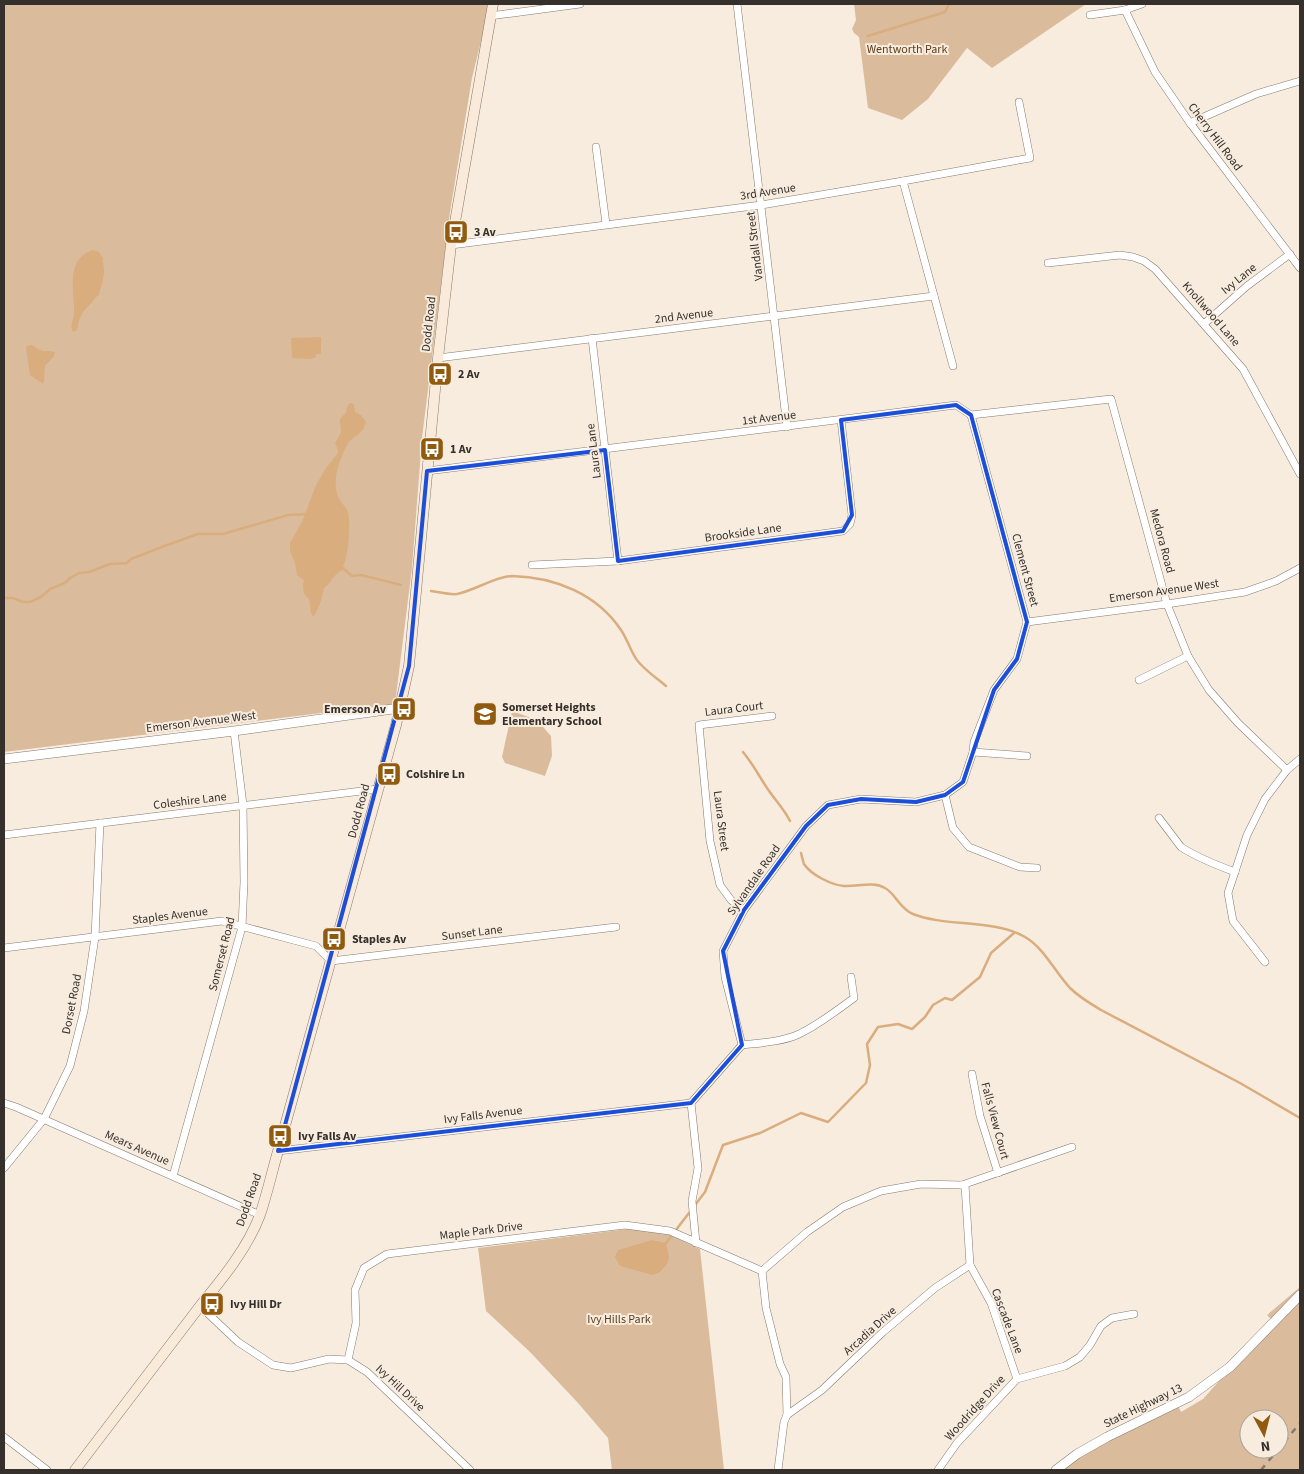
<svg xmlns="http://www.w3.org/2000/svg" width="1304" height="1474" viewBox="0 0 1304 1474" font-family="'Source Sans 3',sans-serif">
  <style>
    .green { fill: #dabc9d; fill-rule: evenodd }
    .water { fill: #d9ad7e }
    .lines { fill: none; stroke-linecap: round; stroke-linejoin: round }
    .stream { stroke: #d9ad7e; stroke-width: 2.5 }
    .minor-casing { stroke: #857a70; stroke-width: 8 }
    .tertiary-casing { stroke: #857a70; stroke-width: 10 }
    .secondary-casing { stroke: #857a70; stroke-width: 11 }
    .minor { stroke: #fff; stroke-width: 7 }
    .tertiary { stroke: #fff; stroke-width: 9 }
    .secondary { stroke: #faeada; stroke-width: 10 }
    .rail { stroke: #827a72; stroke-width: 2.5; stroke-dasharray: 6 6; stroke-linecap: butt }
    .marked { fill: none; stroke: #1d4ed8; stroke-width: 4; stroke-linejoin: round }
    .labels { text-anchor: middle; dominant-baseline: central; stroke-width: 4; stroke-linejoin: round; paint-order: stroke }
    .park-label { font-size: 12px; fill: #5c3d19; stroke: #f8ecdf }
    .street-label { font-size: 12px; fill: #35302b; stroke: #f8ecdf }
    .poi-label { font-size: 12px; font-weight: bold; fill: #35302b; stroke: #f8ecdf; text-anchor: start }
  </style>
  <rect width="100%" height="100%" fill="#f8ecdf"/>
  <g class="green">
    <path d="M4,4H490L472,78L450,212L422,438L412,568L395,704L4,752Z"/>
    <path d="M854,4H1086L992,68L967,48L928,99L902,120L868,108L859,37L854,33L852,29L856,20Z"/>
    <path d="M512,711L537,720L551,736L552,756L545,776L505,763L502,757Z"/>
    <path d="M635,1228L664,1232L700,1249L724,1470H612L608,1438L578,1403L530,1352L486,1311L478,1248Z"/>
    <path d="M1300,1287V1470H1059L1102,1439L1176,1401L1181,1412L1203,1399L1273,1321L1267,1315ZM1249,1419H1279V1449H1249Z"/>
  </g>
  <g class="water">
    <path d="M93,250L99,252L103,258C102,263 104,265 104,270C105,276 100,289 99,295L96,297L93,301L83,312L79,320L77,330L73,332C69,325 74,321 74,314C75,292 64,259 93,250Z"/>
    <path d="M321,337V354H316V357L311,359L292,358L291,338Z"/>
    <path d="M31,345C36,346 36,349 40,350C45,352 50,350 55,352L54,356L45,366L44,381L43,384L30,375L26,348L27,346Z"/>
    <path d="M350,403H352L354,405L355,412L361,415L366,422C364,433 355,435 349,442C344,449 336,470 336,478C335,486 336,494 340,500C343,505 347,508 348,513C351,522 348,559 343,566L345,569C332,574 333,582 324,588C322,599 319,609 313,617L311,613L309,599C303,595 302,587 304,580L297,575L295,563L290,551V543L302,522L316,485L326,468L338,453V450L335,443L341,432C341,420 336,421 346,413L347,407Z"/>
    <path d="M652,1240L666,1243L669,1257L667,1264L660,1272L653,1275L620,1266L615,1257L618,1250Z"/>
  </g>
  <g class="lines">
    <g class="stream">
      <path d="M868,36L945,12L949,4"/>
      <path d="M343,568L352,576L361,575L401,585"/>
      <path d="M431,591C439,592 449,595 457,594C473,591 497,576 512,576C555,577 597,594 621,630C627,639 630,649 635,657C641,668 657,678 666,686"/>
      <path d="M4,598H13L23,602H30L41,597L50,589L65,583L70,578L79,573L89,572L110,564L127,563L131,559L167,545L198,534H223L288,515L308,514"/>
      <path d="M743,752C753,764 759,776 767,788C775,800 784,809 790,821"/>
      <path d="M801,853C802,857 803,861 804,864C811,875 832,885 844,886C857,887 873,881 885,888C895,893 900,909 913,914C945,927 994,919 1025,937C1044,948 1055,972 1070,988C1079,997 1091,1004 1101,1010L1240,1083L1300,1118"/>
      <path d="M695,1205L705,1192L723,1145L760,1133L801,1113L828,1122L866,1083L870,1065L867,1044L878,1027L898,1024L912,1029L925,1017L933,1005L945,998L952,1000L980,977L991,953L1014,933"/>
      <path d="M666,1243L692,1209"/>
    </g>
    <defs>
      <g id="minor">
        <path d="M737,4L787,427"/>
        <path d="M1125,10L1155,72L1190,123L1300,268"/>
        <path d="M1090,15L1125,10L1142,4"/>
        <path d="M490,16L580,4"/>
        <path d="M1190,123L1256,94L1300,81"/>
        <path d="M596,147L606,224"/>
        <path d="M903,181L953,366"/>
        <path d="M451,245L761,205L903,181L1030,158L1019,102"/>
        <path d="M1048,263L1120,255L1133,257L1144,261L1155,269L1243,369L1300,474"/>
        <path d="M1204,324L1247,286L1290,254"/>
        <path d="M592,338L618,561"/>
        <path d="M438,358L934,296"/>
        <path d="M427,471L956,405L971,415L1111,399L1167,604L1188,656L1209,690L1238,723L1287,770"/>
        <path d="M532,565L618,561L843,531L850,524L852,515L841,420"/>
        <path d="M1027,622L1167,604L1245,592L1276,581L1300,568"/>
        <path d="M1139,680L1188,656"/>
        <path d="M973,752L1027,756"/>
        <path d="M945,795L953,828L969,847L1020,867L1037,868"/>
        <path d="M1159,818L1181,847C1198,858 1216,865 1235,872"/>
        <path d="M4,835L378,789"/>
        <path d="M744,910L731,900L720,885L710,841L699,725L772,716"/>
        <path d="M4,948L222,921L316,946L331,961L616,927"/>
        <path d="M1265,962L1233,921L1228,893L1247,835L1265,799L1287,770L1300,759"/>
        <path d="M742,1045L725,977L723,951L744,910L806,826L828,805L861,799L916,802L945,795L963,782L973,752L974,742L994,690L1017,659L1027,622L971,415"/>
        <path d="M742,1045C760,1043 780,1042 797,1035C817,1026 836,1011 854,998L851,977"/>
        <path d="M972,1074L980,1116L998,1173"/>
        <path d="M4,1103L16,1107L260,1215"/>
        <path d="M278,1151L691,1103"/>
        <path d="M4,1168L44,1119L70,1066L84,1011L95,937L100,823"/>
        <path d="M173,1176L242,927L244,882L243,805L234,731"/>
        <path d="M962,1185H965L970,1265L991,1303L1017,1379"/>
        <path d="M696,1243L692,1201L698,1168L691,1103L742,1045"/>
        <path d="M762,1271L807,1232L843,1207L881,1191L921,1184L962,1185L1072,1147"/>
        <path d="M762,1271L766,1308L780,1364L786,1377L787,1415L784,1422L778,1470"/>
        <path d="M200,1306L238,1342L273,1365L291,1368L329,1359L348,1360L367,1372L470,1470"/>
        <path d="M348,1360L356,1323L355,1290L364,1268L387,1254L625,1225L670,1231L762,1271"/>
        <path d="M787,1415L822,1390L883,1332L935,1288L970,1265"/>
        <path d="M4,1437L47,1470"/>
        <path d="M938,1470L957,1443L1017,1379L1065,1366L1080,1357L1090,1345L1101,1326L1112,1318L1134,1314"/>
      </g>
      <g id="tertiary">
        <path d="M4,759L234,731L400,708"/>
        <path d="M1056,1470L1077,1454L1107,1437L1189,1397L1230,1367L1300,1295"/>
      </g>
      <path id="secondary" d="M75,1470L200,1306C223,1278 247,1249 260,1215C267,1194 272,1172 278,1151L396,725L409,666L438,358L451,245L493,4"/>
    </defs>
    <use href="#minor" class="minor-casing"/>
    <use href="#tertiary" class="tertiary-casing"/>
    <use href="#secondary" class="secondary-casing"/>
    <use href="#minor" class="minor"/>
    <use href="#tertiary" class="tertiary"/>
    <use href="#secondary" class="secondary"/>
    <path class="rail" d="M1261,1470L1300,1423"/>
  </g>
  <path class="marked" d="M956,405L971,415L1027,622L1017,659L994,690L963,782L945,795L916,802L861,799L828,805L806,826L744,910L723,951L742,1045L691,1103L278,1151L409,666L427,471L605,450L618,561L843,531L852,515L841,420Z"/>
  <defs>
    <symbol id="bus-square" viewBox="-11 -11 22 22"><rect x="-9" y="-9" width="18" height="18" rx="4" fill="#905a0f" stroke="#f8ecdf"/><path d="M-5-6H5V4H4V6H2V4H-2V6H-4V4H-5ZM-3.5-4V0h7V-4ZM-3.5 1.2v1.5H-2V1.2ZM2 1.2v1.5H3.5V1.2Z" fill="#fff"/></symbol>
    <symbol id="school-square" viewBox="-11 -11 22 22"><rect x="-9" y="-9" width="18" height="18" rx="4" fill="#905a0f" stroke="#f8ecdf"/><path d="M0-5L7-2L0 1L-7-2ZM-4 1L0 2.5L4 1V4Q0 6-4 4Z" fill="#fff"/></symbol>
  </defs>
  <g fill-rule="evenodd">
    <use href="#bus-square" x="442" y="218" width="28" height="28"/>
    <use href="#bus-square" x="426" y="360" width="28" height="28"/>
    <use href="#bus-square" x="418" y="435" width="28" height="28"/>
    <use href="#bus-square" x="390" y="695" width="28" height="28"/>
    <use href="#school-square" x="471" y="700" width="28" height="28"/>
    <use href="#bus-square" x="375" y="760" width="28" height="28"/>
    <use href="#bus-square" x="320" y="925" width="28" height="28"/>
    <use href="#bus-square" x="266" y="1122" width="28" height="28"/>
    <use href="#bus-square" x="198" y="1290" width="28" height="28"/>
  </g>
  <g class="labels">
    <g class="park-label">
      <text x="907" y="49">Wentworth Park</text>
      <text x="619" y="1319">Ivy Hills Park</text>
    </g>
    <g class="street-label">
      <text transform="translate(1215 137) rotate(53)">Cherry Hill Road</text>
      <text transform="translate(768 192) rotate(-9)">3rd Avenue</text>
      <text transform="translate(755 246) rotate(-97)">Vandall Street</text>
      <text transform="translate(1239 279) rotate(-39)">Ivy Lane</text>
      <text transform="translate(1211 314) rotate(49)">Knollwood Lane</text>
      <text transform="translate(684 316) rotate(-7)">2nd Avenue</text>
      <text transform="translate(429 324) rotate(-84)">Dodd Road</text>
      <text transform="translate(769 418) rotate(-7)">1st Avenue</text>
      <text transform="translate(594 451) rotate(-97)">Laura Lane</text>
      <text transform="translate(743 533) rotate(-8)">Brookside Lane</text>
      <text transform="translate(1162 541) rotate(75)">Medora Road</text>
      <text transform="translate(1025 570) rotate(75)">Clement Street</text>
      <text transform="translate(1164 591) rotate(-8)">Emerson Avenue West</text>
      <text transform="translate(734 709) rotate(-7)">Laura Court</text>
      <text transform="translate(201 722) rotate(-7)">Emerson Avenue West</text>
      <text transform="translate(190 801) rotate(-7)">Coleshire Lane</text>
      <text transform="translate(359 811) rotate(-75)">Dodd Road</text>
      <text transform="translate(721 821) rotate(83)">Laura Street</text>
      <text transform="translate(754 880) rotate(-55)">Sylvandale Road</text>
      <text transform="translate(170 916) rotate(-7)">Staples Avenue</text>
      <text transform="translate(472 933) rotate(-7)">Sunset Lane</text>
      <text transform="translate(222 954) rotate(-76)">Somerset Road</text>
      <text transform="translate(72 1004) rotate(-79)">Dorset Road</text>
      <text transform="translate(483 1115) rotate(-7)">Ivy Falls Avenue</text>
      <text transform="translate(995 1121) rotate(75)">Falls View Court</text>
      <text transform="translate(137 1148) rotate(24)">Mears Avenue</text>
      <text transform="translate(249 1200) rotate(-71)">Dodd Road</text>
      <text transform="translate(481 1231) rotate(-7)">Maple Park Drive</text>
      <text transform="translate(1007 1321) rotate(69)">Cascade Lane</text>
      <text transform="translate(870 1331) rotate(-42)">Arcadia Drive</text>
      <text transform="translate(400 1388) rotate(43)">Ivy Hill Drive</text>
      <text transform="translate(1143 1406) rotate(-26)">State Highway 13</text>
      <text transform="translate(975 1408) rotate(-48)">Woodridge Drive</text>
    </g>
    <g class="poi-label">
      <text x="474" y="232">3 Av</text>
      <text x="458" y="374">2 Av</text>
      <text x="450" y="449">1 Av</text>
      <text x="502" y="707">Somerset Heights<tspan x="502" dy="14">Elementary School</tspan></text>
      <text x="386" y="709" text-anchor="end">Emerson Av</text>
      <text x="406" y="774">Colshire Ln</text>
      <text x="352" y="939">Staples Av</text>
      <text x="298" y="1136">Ivy Falls Av</text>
      <text x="230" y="1304">Ivy Hill Dr</text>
    </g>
  </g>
  <rect width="1304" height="1474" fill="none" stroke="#35302b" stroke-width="10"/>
  <g transform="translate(1264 1434) rotate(173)"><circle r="24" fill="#f8ecdf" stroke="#aaa197"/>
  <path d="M0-4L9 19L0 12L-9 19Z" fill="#905a0f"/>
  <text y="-8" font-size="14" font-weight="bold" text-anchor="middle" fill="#35302b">N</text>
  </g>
</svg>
